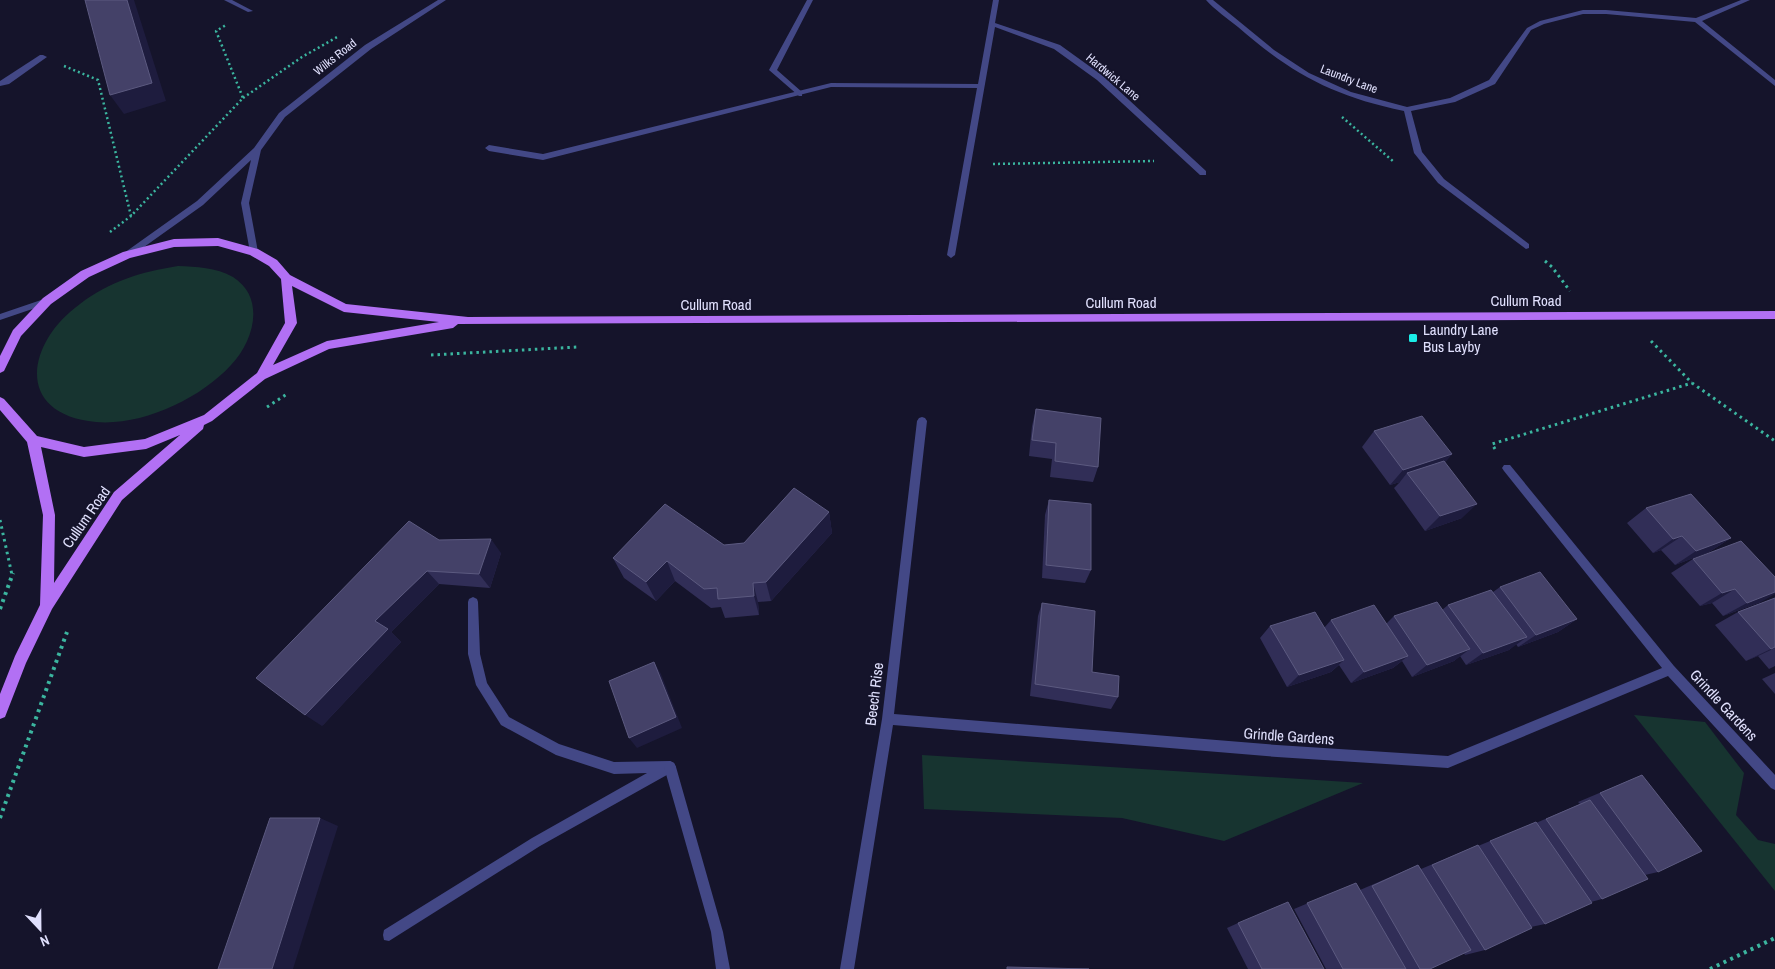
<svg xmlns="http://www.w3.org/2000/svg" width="1775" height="969" viewBox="0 0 1775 969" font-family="'Archivo Narrow',sans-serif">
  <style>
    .green { fill: #173430 }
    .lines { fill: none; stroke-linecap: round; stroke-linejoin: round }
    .path-far2 { stroke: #3bb59f; stroke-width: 2.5; stroke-dasharray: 2 3; stroke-linecap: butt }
    .path-far1 { stroke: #3bb59f; stroke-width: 3; stroke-dasharray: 2.5 4; stroke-linecap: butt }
    .path { stroke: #3bb59f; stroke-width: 4; stroke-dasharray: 3 4.5; stroke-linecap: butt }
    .service { fill: #434886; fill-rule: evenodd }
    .minor { fill: #434886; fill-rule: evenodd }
    .tertiary { fill: #434886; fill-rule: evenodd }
    .primary { fill: #b270f4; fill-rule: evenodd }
    .wall { fill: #312e57 }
    .shaded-wall { fill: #1e1c3e }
    .building { fill: #444168; stroke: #5c5a80 }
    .poi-dot { fill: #1bede8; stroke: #15142b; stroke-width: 2 }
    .labels { text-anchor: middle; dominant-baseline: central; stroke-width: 4; stroke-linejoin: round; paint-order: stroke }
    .far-street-label { font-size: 12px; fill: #e0e0fd; stroke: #15142b }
    .street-label { font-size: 15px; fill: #e0e0fd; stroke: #15142b }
    .poi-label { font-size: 15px; fill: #e0e0fd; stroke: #15142b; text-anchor: start }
  </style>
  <rect width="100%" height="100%" fill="#15142b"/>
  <g class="green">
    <path d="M178,266C196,267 216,267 233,277C266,298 254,341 231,365C200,399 142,426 96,422C13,414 27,342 80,304C110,281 141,272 178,266Z"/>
    <path d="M1634,715L1705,722L1744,773L1736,815L1758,840L1775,844V891Z"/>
    <path d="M922,755L1363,783L1224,841L1122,818L924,809Z"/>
  </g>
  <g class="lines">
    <g class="path-far2">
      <path d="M64,66L98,80L131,216L243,98L216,31L226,25"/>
      <path d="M243,98L302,57L339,36"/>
      <path d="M1342,117L1394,162"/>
      <path d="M993,164L1154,161"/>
      <path d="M110,232L131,216"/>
    </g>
    <g class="path-far1">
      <path d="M1545,261L1552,267L1570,291"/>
      <path d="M1651,341L1692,383L1775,441"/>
      <path d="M431,355L577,347"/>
      <path d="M267,407L287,394"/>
      <path d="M1495,449L1492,444L1692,383"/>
      <path d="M0,520L12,575"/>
    </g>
    <g class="path">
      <path d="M0,609L13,573"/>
      <path d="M0,818L67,632"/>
      <path d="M1710,969L1775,938"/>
    </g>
    <g class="service">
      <path d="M224,0H232L253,11L248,12Z"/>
      <path d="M807,0H813L777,70L802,92V96H799L769,70Z"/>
      <path d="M473,597L477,599L478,602L480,654L487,683L509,717L559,744L614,762L670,761L674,763L676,767L674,771L540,846L389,941L384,940L383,935L384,930L532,838L647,773L614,774L556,755L501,725L476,685L468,654V602L469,599Z"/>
    </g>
    <g class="minor">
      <path d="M993,0H999L995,23L1060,45L1103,76L1206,171V175H1200L1097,80L1054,49L995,27L955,255L951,258L947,255L977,88L831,87L543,160L489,151L485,148L489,145L543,154L831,83L978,84Z"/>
      <path d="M1206,0H1213L1274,50L1309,73L1351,92L1407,107L1450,98L1489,80L1527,28L1540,21L1583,10H1606L1696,18L1741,0H1750L1702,21L1775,80V86L1695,22L1606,14H1583L1544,24L1531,30L1495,84L1455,102L1411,111L1422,152L1444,179L1529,244V248L1526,249L1438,183L1414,153L1404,111C1333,96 1292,74 1238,27C1227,18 1215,10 1206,0Z"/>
      <path d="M40,55H43L47,57L9,84L0,86V81Z"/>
      <path d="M922,417L925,418L927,421L894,714L1277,745L1448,756L1662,668L1504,471L1502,468L1504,465H1510L1674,666L1775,775V790L1771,788L1668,676L1448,768L1277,757L893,725L854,969H840L882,719L917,421L919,418Z"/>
      <path d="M670,761L674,763L676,767L723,932L730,969H716L711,932L664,767L666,763Z"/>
    </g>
    <g class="tertiary">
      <path d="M438,0H446L371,49L285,117L261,150L249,203L258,252L257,254H251L250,252L241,203L251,160L203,205L130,257H124V253L197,201L254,148L279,113L365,45Z"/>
      <path d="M47,298L51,301L50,303L0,320V314Z"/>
    </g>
    <path class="primary" d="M218,238L258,249L277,260L290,275L346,304L468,317L1775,311V319L458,324L453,328L329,349L265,379L212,421L204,425L203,429L122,500L52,609L26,663L5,717L0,719V694L15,656L40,605L43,515L27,442L0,410V397L4,399L37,436L84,447L145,439L204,415L257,373L285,323L281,279L269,266L250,255L218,246L174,247L130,258L89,277L51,304L21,336L4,371L0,373V356L13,330L43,298L81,271L123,252L174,239ZM292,286L344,312L439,322L327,341L273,365L297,323ZM180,435L114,492L54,583L55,515L41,447L84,457L146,449Z"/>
  </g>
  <g class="wall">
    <path d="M1036,409L1098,467L1093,482L1050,477L1052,459L1029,456L1032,426Z"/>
    <path d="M1374,431L1452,454L1445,462L1462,518L1425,531L1394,488L1400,482L1390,485L1362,447Z"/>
    <path d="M1049,500L1091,570L1085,583L1042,578L1045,515Z"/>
    <path d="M1646,508L1731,538L1709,552L1675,565L1661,550L1653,553L1627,523Z"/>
    <path d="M829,512L832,533L771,601L758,602L759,615L725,618L721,607L711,608L675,581L656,601L624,578L613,558L744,543Z"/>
    <path d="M439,540L501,553L490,588L439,584L391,632L401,642L322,726Z"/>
    <path d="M1693,559L1761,602L1723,616L1712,603L1700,606L1671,573Z"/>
    <path d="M1500,587L1577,619L1558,632L1518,647L1516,644L1509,650L1466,665L1460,656L1454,661L1412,677L1402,661L1393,668L1351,683L1339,665L1331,672L1287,687L1260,638L1270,626L1324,628L1331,620L1386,624L1394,616L1442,610L1448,605L1493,592Z"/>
    <path d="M1775,598V666L1769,669L1758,656L1746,661L1715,625L1738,612Z"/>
    <path d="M1042,603L1092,672L1118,697L1111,709L1030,696L1038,616Z"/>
    <path d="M1775,673V694L1762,679Z"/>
    <path d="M1642,775L1658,872L1645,875L1602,899L1591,902L1545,924L1531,927L1485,950L1465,955L1464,953L1430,969H1326L1294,909L1356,883L1360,890L1418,865L1421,869L1478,845V846L1536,822V823L1580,804L1578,802Z"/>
    <path d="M1238,923L1324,969H1248L1227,928Z"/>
  </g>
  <g class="shaded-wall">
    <path d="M127,0H134L166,101L124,114L110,95Z"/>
    <path d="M1452,454L1439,469L1407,473L1400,482L1390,485L1403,470Z"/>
    <path d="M1477,504L1462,518L1425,531L1440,516Z"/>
    <path d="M829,512L832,533L771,601L766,582Z"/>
    <path d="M1682,536L1661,550L1653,553L1673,539Z"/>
    <path d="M1731,538L1709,552L1675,565L1696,551Z"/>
    <path d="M491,539L501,553L490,588L479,574Z"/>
    <path d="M667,561L675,581L656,601L646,582Z"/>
    <path d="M427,571L439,584L391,632L401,642L322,726L305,715L375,621Z"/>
    <path d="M753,583L758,602L759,615L754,596Z"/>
    <path d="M1735,589L1712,603L1700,606L1722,593Z"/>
    <path d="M1775,592V594L1761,602L1723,616L1747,603Z"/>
    <path d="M1577,619L1558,632L1518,647L1536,635Z"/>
    <path d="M1527,637L1509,650L1466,665L1483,653Z"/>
    <path d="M1775,647V648L1758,656L1746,661Z"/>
    <path d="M1470,649L1454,661L1412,677L1427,665Z"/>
    <path d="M1408,656L1393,668L1351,683L1364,672Z"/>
    <path d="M1344,660L1331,672L1287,687L1299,675Z"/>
    <path d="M654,662L661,674L682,728L637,748L629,738Z"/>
    <path d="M320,818L338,826L293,969H272Z"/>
  </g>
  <g class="building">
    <path d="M85,0H127L152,83L110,95Z"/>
    <path d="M1036,409L1101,418L1098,467L1055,461L1056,443L1032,440Z"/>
    <path d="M1422,416L1452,454L1403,470L1374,431Z"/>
    <path d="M1444,461L1477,504L1440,516L1407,473Z"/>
    <path d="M794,488L829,512L766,582L753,583L754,596L718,599L717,588L704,589L667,561L646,582L613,558L665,504L724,545L744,543Z"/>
    <path d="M1691,494L1731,538L1696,551L1682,536L1673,539L1646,508Z"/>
    <path d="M1049,500L1091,504V570L1046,565Z"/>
    <path d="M409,521L439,540L491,539L479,574L427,571L375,621L388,629L305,715L256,678Z"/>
    <path d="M1741,541L1775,577V592L1747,603L1735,589L1722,593L1693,559Z"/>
    <path d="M1540,572L1577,619L1536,635L1500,587Z"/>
    <path d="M1491,590L1527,637L1483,653L1448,605Z"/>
    <path d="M1775,598V647L1771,649L1738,612Z"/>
    <path d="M1437,602L1470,649L1427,665L1394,616Z"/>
    <path d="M1042,603L1095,611L1092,672L1119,676L1118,697L1035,684Z"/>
    <path d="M1374,605L1408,656L1364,672L1331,620Z"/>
    <path d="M1315,612L1344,660L1299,675L1270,626Z"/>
    <path d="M654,662L676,717L629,738L609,681Z"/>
    <path d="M1642,775L1702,851L1658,872L1600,793Z"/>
    <path d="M1590,800L1648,879L1602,899L1546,819Z"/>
    <path d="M270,818H320L272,969H218Z"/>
    <path d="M1536,822L1592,903L1545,924L1490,841Z"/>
    <path d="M1478,845L1532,928L1485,950L1432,865Z"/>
    <path d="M1418,865L1471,950L1430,969H1420L1372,886Z"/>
    <path d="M1356,883L1406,969H1343L1307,903Z"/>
    <path d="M1288,902L1324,969H1262L1238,923Z"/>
    <path d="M1007,967L1089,969H1007Z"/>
  </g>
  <rect class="poi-dot" x="1408" y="333" width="10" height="10" rx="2.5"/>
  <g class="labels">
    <g class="far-street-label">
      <text transform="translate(335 57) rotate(-38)">Wilks Road</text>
      <text transform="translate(1113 77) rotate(40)">Hardwick Lane</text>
      <text transform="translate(1349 79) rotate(21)">Laundry Lane</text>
    </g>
    <g class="street-label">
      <text x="1526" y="300">Cullum Road</text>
      <text x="1121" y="302">Cullum Road</text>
      <text x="716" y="304">Cullum Road</text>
      <text transform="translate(86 517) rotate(-55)">Cullum Road</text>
      <text transform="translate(874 694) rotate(-83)">Beech Rise</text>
      <text transform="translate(1724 705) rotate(47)">Grindle Gardens</text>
      <text transform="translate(1289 736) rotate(4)">Grindle Gardens</text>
    </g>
    <g class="poi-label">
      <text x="1423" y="329">Laundry Lane<tspan x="1423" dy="17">Bus Layby</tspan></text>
    </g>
  </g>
  <g transform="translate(40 929) rotate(158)" stroke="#15142b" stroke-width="4" paint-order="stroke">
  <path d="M0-4L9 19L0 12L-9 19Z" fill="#e0e0fd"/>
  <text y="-8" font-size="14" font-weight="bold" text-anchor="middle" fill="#e0e0fd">N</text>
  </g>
</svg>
